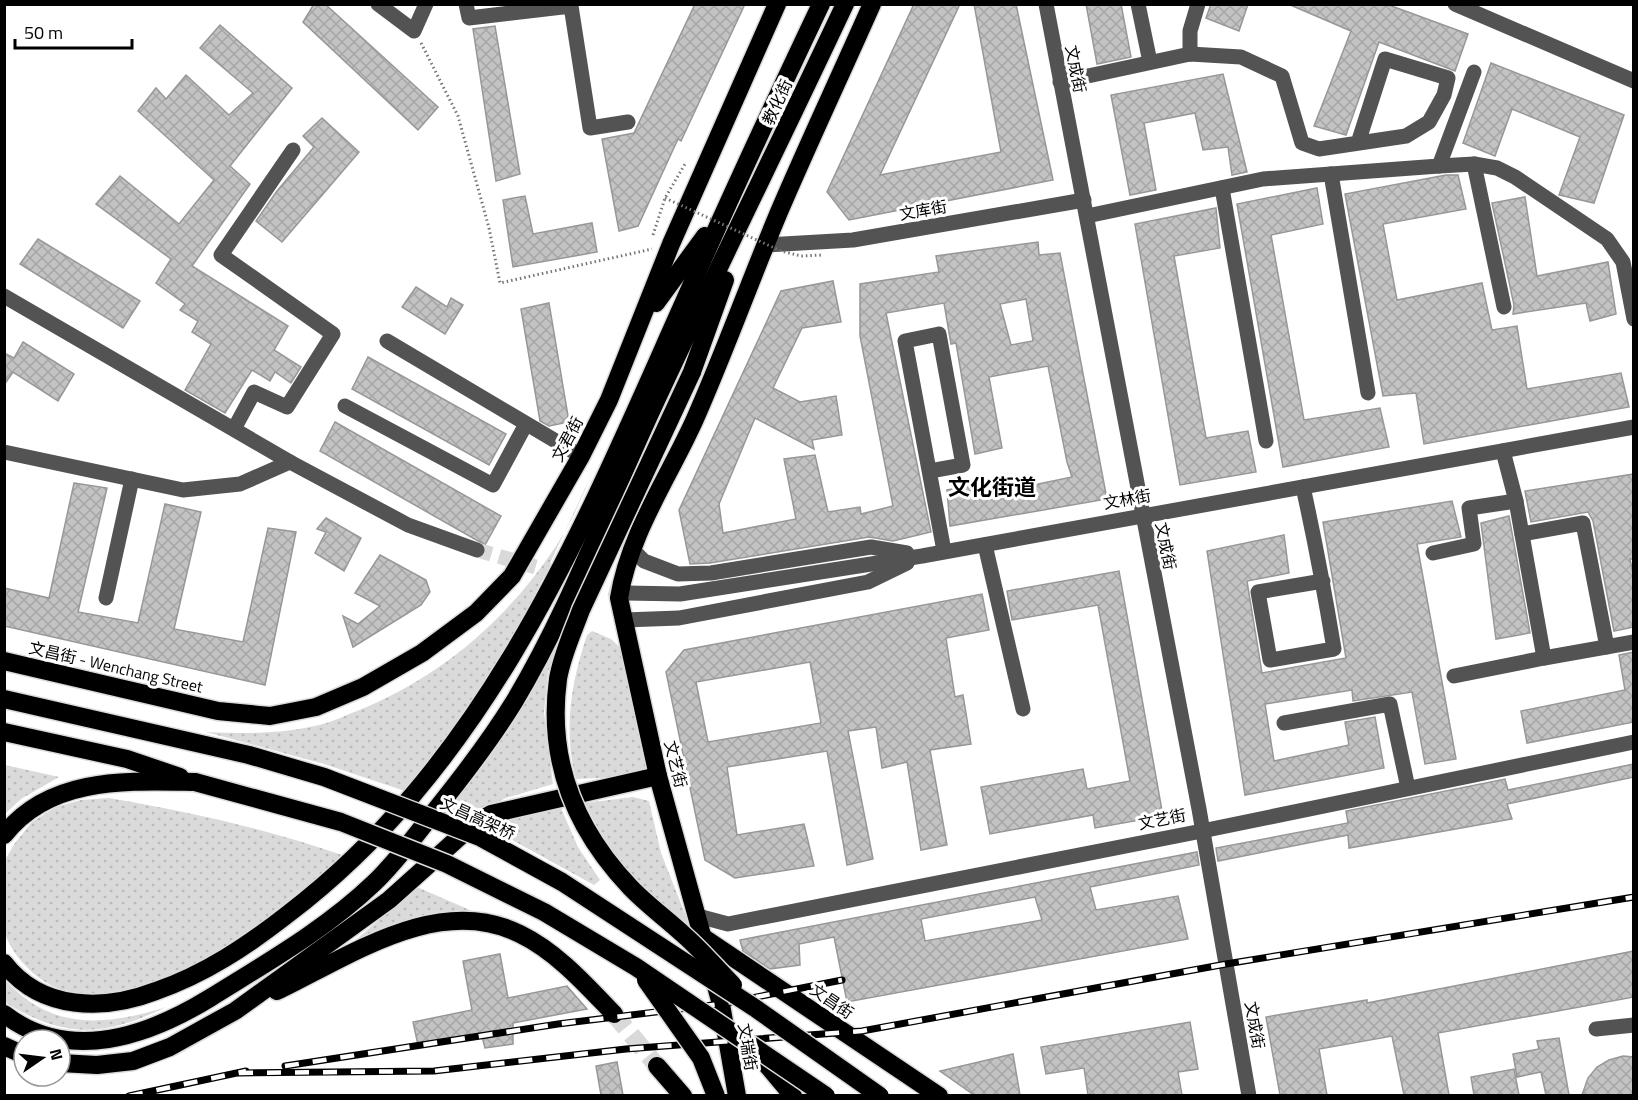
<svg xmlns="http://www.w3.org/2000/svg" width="1638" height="1100" viewBox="0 0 1638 1100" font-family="'Titillium Web','Noto Sans SC',sans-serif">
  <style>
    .grass { fill: url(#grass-dots) }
    .building { fill: url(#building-cross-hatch); stroke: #979797; stroke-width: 1.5; fill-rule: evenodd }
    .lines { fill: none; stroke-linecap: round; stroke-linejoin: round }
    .minor-tunnel { stroke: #d9d9d9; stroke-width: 15; stroke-dasharray: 15 8; stroke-linecap: butt }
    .highway-tunnel { stroke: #d9d9d9; stroke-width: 18; stroke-dasharray: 18 9; stroke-linecap: butt }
    .highway-casing { stroke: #dbdbdb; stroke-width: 21 }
    .path { stroke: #757575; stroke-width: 3; stroke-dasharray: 1.5 3; stroke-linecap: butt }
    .minor { stroke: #535353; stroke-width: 15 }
    .highway { stroke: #000; stroke-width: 18 }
    .rail-casing { stroke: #000; stroke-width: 7 }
    .rail { stroke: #fff; stroke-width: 4.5; stroke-dasharray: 14; stroke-linecap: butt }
    .highway-bridge-casing { stroke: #dbdbdb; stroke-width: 21; stroke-linecap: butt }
    .path-bridge { stroke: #757575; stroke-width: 3; stroke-dasharray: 1.5 3; stroke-linecap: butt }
    .highway-bridge { stroke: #000; stroke-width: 18 }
    .labels { text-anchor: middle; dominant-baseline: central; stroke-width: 6; stroke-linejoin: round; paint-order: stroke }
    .street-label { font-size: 16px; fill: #000; stroke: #fff }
    .district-label { font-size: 22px; font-weight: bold; fill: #000; stroke: #fff }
  </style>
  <defs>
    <pattern id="grass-dots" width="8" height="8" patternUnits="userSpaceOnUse" patternTransform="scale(1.5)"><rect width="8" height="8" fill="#dadada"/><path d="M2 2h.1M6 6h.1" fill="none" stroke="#b9b9b9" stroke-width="1.8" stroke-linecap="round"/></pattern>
    <pattern id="building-cross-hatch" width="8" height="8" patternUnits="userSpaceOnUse" patternTransform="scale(1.5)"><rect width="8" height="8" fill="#c3c3c3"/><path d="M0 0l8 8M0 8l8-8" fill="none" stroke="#a6a6a6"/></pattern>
  </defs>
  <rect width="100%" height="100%" fill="#fff"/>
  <g class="grass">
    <path d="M599,459L527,612L460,726L405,791L324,764L206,732C246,734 284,734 323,724C335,721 346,715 357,711C439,678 505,622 554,549C573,522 585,488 599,459Z"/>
    <path d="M576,603L548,672L544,712L553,784L506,798L465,818L448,811L508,731Z"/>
    <path d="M592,631L611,639L622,649L646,768L621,777L576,779C563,729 571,683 587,635Z"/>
    <path d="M5,765L59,777L21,799L5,814Z"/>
    <path d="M633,797L649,801L661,853L691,929L683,933C641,893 610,855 585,803Z"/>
    <path d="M109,798C190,812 268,829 345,856C322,876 300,897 276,916C220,957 104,1029 38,977C24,966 11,951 5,934V860L15,843L32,822L56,807L81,800Z"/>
    <path d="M560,806L578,847L600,880L594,885L490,828L511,817Z"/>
    <path d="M417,887L479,914C430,906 387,930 344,950Z"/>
    <path d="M5,980C52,1031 105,1026 166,1007C105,1037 63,1039 5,1002Z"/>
  </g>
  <g class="building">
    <path d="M314,4H325L438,107L418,130L303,22Z"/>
    <path d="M695,4H745L681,141L678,139L638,226L619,231L602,139L634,133Z"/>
    <path d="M914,4H960L880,175L1001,152L974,4H1016L1053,180L849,220L827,192Z"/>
    <path d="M1086,4H1121L1131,57L1097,64Z"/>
    <path d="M1211,4H1248L1239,31L1206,18Z"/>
    <path d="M1386,4L1468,34L1455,71L1379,42L1346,135L1314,126L1351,31L1288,4Z"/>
    <path d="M220,25L292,88L230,166L250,184L192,266L288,326L274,350L301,367L291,383L275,372L270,381L252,370L225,413L185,390L211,344L192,332L198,321L180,310L185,304L156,283L171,259L96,204L120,176L179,224L214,180L138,111L156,88L166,99L186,75L229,115L253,93L200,48Z"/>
    <path d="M495,26L520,174L496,181L473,29Z"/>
    <path d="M1491,63L1624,115L1594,203L1559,195L1580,137L1512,109L1495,156L1463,143Z"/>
    <path d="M1223,74L1247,172L1232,175L1228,147L1203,150L1195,113L1144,123L1156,190L1130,195L1111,95Z"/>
    <path d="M322,118L359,152L282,242L256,221L277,191L314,147L303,136Z"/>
    <path d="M1446,175H1458L1466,209L1383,224L1397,300L1482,283L1492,330L1517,326L1527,389L1621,373L1629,407L1424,444L1416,393L1383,396L1345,194Z"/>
    <path d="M1317,188L1323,224L1271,235L1304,420L1380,408L1389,447L1283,467L1237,204Z"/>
    <path d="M525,196L533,234L592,223L597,252L513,267L503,200Z"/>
    <path d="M1525,197L1537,276L1608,262L1616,314L1590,321L1586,303L1513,314L1514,305L1492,203Z"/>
    <path d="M1216,208L1220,248L1174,256L1206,438L1248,431L1256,472L1180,485L1135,224Z"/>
    <path d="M38,239L140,301L123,328L20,264Z"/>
    <path d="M1038,242L1039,255L1060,253L1107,499L950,526L947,490L1023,478L1024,487L1072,477L1067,462L1048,366L989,377L1002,448L975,454L956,343L951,344L944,303L886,313L931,532L893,541L869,537L710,563L690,564L679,510L781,291L833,281L841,322L802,328L773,388L800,402L836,396L842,435L812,440L814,449L755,418L719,504L723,533L796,519L784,459L815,455L828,512L860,507L861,514L893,506L860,336V284L939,272L936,256ZM1026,299L1033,341L1011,345L1000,304Z"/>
    <path d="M416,287L447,307L451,298L463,305L445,334L402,307Z"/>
    <path d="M549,303L569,422L549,426L540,421L521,309Z"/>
    <path d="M23,342L74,374L58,401L13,372L4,385V353L14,358Z"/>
    <path d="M368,357L506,434L489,465L352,389Z"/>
    <path d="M335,422L501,516L485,545L320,451Z"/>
    <path d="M1634,474V559H1630L1634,579V627L1614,631L1593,521L1588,512L1531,522L1525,491Z"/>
    <path d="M74,483L107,488L78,612L138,623L165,504L201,512L174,629L243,642L268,528L296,532L265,685L4,626V588L49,598Z"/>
    <path d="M1452,501L1461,537L1417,544L1456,759L1425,764L1412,692L1353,701L1352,690L1265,704L1274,761L1349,745L1345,722L1375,717L1384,768L1245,795L1207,551L1284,535L1289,573L1247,581L1262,673L1346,658L1323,522Z"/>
    <path d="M1509,516L1530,633L1496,639L1481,523Z"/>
    <path d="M326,518L361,538L344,571L315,553L326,532L317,529Z"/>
    <path d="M380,555L426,580L430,592L421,605L353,647L343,616L358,624L380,606L355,593Z"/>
    <path d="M1119,571L1163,816L1095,828L1093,815L990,834L981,787L1083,769L1087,789L1130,781L1098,605L1012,620L1007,591Z"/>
    <path d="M982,594L989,630L946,638L955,697L963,695L971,744L930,750L947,845L921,850L907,762L882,768L876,727L848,731L873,859L847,865L827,751L727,767L737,835L804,824L814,866L735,878L705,860L666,672L684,650ZM810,662L821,723L708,742L696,682Z"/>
    <path d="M1634,652V722L1527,743L1521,711L1625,690L1619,655Z"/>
    <path d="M1634,764V777L1507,804L1512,819L1349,848L1348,835L1218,861L1216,848L1348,823L1346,811L1505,779L1508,790Z"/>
    <path d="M1197,852L1199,865L1090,887L1096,910L1178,896L1188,939L847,1002L834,937L799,944L800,965L770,969L743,951L740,940ZM1035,897L1042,920L925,941L921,919Z"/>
    <path d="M1634,951V997L1438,1033L1449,1095H1404L1392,1036L1319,1049L1327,1095H1280L1266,1017L1367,1000V1003Z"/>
    <path d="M500,954L508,998L567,986L587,1009L513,1023V1044L485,1048L481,1033L418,1045L413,1022L472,1010L463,961Z"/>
    <path d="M1190,1022L1198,1069L1178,1072L1182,1095H1088L1084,1068L1046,1074L1041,1047Z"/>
    <path d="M1559,1038L1569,1095H1546L1541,1072L1517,1077L1513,1054L1539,1049L1537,1041Z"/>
    <path d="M1013,1054L1020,1095H974L940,1071Z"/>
    <path d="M1623,1056L1634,1057V1095H1582L1588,1078L1597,1067L1609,1060Z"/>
    <path d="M617,1062L623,1095H601L596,1066Z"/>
    <path d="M1514,1069L1519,1095H1474L1471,1077Z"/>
  </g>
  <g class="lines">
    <path class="minor-tunnel" d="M477,550L626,593"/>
    <path class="highway-tunnel" d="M614,1014L657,1066"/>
    <defs>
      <g id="highway">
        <path d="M656,303L705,236"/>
        <path d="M692,372L725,280"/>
        <path d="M4,661L218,711L270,716L316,707L363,687L422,653L476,613L512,576L581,456L609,400L671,244L777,4"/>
        <path d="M4,732L127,759L180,777"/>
        <path d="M4,835C50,776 128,781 195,782"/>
        <path d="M704,938L939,1096"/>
        <path d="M4,963C41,1011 104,1011 156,991C205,974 247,946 288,914C491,759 583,528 684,302C728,202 774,103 821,4"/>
        <path d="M277,991C350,956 439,893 520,934C557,952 586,985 614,1014"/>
        <path d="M4,1014C69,1064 148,1036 210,998C266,963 326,929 374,883C396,862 415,836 434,812C463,776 490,741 514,702C570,609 608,503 654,405C716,271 782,138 845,4"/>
        <path d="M4,1046L24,1055"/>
        <path d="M756,1052L793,1096"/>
        <path d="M60,1063L97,1065L133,1061L170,1047L235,1011L389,900L475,823L491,814L658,776"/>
        <path d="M657,1066L683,1096"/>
        <path d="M737,1096L721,1004L658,776L619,598C629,534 669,477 695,419C725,351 750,281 779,212C809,142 841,74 872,4"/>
      </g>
    </defs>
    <use href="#highway" class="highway-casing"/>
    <g class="path">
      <path d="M421,43L458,116L489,228L500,283L652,249"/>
      <path d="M653,235L665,198L685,164"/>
    </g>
    <g class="minor">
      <path d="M378,4L414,31L426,4"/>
      <path d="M466,4L469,18L571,6L590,128L628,122"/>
      <path d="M1046,4L1199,809L1249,1096"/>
      <path d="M1138,4L1150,62"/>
      <path d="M1455,4L1634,81"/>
      <path d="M1190,54V31L1198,4"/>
      <path d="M1060,82L1190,54L1241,57L1282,76L1302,143L1319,149L1406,136L1429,122L1444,95L1448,78L1385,59L1358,143"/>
      <path d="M1474,164L1504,307"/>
      <path d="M1439,166L1474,164L1497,168L1515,177L1607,239L1623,262L1634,319"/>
      <path d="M1331,174L1368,393"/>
      <path d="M1222,188L1266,441"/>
      <path d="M1087,216L1263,179L1439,166L1474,72"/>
      <path d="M766,245L853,240L1084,200"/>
      <path d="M4,296L290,462L408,525L477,550"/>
      <path d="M387,341L581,456"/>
      <path d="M345,406L493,485L526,424"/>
      <path d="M234,429L254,392L287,407L333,334L221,255L293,150"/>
      <path d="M1503,451L1516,501L1544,658L1634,642"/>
      <path d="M4,452L183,490L240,484L290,462"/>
      <path d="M930,471L963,465L939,334L905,341L944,551"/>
      <path d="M1303,487C1315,541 1325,595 1334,649L1270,660L1258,592L1323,581"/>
      <path d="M1522,534L1583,523L1607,647"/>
      <path d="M985,545L1023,709"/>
      <path d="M632,549L644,561L678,574L711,573L871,547L907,553"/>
      <path d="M1433,553L1474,544L1469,508L1516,501"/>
      <path d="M626,593L680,594L922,556L1634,427"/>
      <path d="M106,598L132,479"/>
      <path d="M624,620L679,618L868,582L907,563"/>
      <path d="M1454,676L1544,658"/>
      <path d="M1284,723L1390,704L1408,788"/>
      <path d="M698,916L728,924L1202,831L1634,742"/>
      <path d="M1596,1029L1634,1025"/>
    </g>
    <use href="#highway" class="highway"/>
    <defs>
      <g id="rail">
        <path d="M285,1066L558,1024L721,1004L842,980"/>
        <path d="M239,1073L434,1071L626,1049L862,1031L1226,964L1634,897"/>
        <path d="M129,1096L246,1071"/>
      </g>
    </defs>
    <use href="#rail" class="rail-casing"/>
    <use href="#rail" class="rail"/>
    <defs>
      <g id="highway-bridge">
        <path d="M692,372L581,610C573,632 562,655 558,679C547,761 575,829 630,887C647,905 667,919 685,936C702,951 717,969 733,985"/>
        <path d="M4,699L249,755L324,777L480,837L562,882L755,1008L880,1096"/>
        <path d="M195,782L341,822L447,864L544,912L636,967L826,1096"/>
        <path d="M646,980L701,1058L716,1096"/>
      </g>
    </defs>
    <use href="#highway-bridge" class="highway-bridge-casing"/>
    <path class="path-bridge" d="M665,198L781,251L801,256L823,255"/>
    <use href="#highway-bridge" class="highway-bridge"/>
  </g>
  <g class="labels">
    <g class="street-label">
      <text transform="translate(1076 69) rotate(79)">文成街</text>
      <text transform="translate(777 102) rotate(-65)">教化街</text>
      <text transform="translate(923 210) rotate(-10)">文库街</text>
      <text transform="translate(567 439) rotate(-62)">文君街</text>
      <text transform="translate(1127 499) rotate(-10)">文林街</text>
      <text transform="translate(1166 546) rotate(79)">文成街</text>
      <text transform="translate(116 667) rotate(13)">文昌街 - Wenchang Street</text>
      <text transform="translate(676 764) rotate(76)">文艺街</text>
      <text transform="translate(478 818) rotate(24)">文昌高架桥</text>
      <text transform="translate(1162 819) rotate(-11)">文艺街</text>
      <text transform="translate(832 1001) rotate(34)">文昌街</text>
      <text transform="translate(1255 1025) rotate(80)">文成街</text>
      <text transform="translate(748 1047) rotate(81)">文瑞街</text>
    </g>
    <g class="district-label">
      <text x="992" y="487">文化街道</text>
    </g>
  </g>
  <rect width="1638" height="1100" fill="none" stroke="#000000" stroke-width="12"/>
  <g transform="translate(42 1058) rotate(76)"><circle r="28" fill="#ffffff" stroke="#999999" stroke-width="1.5"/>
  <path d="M0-4.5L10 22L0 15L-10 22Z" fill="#000000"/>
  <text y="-9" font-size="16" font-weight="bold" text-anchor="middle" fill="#000000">N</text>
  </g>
  <path d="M15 39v9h117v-9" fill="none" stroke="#000000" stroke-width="3"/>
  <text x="24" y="39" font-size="18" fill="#000000" stroke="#ffffff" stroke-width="4.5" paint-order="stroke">50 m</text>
</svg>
